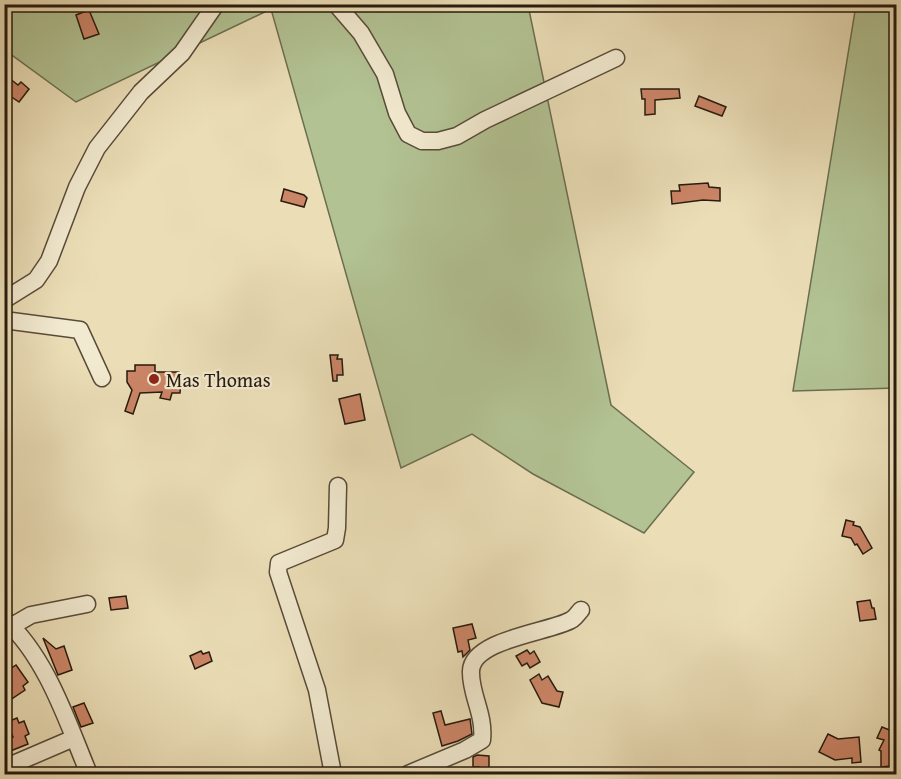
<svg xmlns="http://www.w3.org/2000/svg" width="901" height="779" viewBox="0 0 901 779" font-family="'Gentium Book Plus',serif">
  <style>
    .green { fill: #b2c293; stroke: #6c6e50; stroke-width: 1.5 }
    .building { fill: #cb8567; stroke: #271a0d; stroke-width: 1.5 }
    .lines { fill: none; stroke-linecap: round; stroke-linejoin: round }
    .minor-casing { stroke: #584b38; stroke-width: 19 }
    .minor { stroke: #f2ead0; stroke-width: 16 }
    .poi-dot { fill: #8f2418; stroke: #f2ead0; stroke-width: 2 }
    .labels { text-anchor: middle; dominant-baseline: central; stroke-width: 4.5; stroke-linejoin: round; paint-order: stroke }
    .poi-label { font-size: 20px; fill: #271a0d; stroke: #f2ead0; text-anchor: start }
  </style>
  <rect width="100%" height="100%" fill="#ebdeb7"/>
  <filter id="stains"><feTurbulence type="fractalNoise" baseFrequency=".00333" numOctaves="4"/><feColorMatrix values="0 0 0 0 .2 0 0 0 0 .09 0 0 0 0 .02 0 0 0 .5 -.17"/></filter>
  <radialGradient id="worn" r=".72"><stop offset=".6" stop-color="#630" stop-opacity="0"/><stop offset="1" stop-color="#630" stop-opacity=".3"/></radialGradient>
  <g class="green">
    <path d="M5,5H528L611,405L694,472L644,533L533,474L472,434L401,468L271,9L76,102L5,50Z"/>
    <path d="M856,5H896V388L793,391Z"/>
  </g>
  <g class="building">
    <path d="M89,10L99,34L84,39L76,15Z"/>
    <path d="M9,78L18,85L21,82L29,89L19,102L10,96L4,103V85Z"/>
    <path d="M641,89H679L680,98L655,100V114L645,115V99H642Z"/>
    <path d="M699,96L726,107L722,116L695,106Z"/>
    <path d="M708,183L709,187L720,188V201L703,200L672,204L671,191H680L679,185Z"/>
    <path d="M284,189L304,195L307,198L304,207L281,201Z"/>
    <path d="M330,355H338L337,359H342L343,375H337V381H333Z"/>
    <path d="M135,365H155V372H179L181,380L180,393H172L170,400L160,398L162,392L140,393L133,414L125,411L132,390L127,382V371H135Z"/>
    <path d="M360,394L365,420L345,424L339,399Z"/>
    <path d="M846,520L854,522L853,525L860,527L872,548L863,554L857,544L855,545L851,538L842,536Z"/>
    <path d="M126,596L128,608L111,610L109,598Z"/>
    <path d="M870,600L872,608H874L876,619L860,621L857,602Z"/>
    <path d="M472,624L476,638L468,640L470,650L463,657L462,651L458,652L453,628Z"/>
    <path d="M43,638L56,649L64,646L72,670L58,675Z"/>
    <path d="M527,650L530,654L534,651L540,662L530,668L527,663L522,666L516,656Z"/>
    <path d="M201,651L203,654L209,652L212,661L195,669L190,656Z"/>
    <path d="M16,665L28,682L23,686L25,690L4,704V673Z"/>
    <path d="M539,674L542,680L548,676L557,691L563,692L559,707L542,703L530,680Z"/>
    <path d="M84,703L93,723L81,727L73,707Z"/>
    <path d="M441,711L445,725L470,719L472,734L458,741L442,746L433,713Z"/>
    <path d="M17,718L19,723L24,721L29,734L25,736L28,744L8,752L4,740L13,737L7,722Z"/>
    <path d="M882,727L897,733V744L894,745L890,753L891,766L881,767V751L879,750L884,740L877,738Z"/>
    <path d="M828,734L838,739L859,737L861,762L852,763V758L835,760L819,752Z"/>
    <path d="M477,755L489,756V773L479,772V767H473V757Z"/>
  </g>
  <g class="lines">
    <defs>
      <g id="minor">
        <path d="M336,4L361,33L385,74L397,113L408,134L422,141H438L457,136L485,120L616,58"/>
        <path d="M4,300L36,280L49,261L77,187L97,148L141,92L182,53L216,4"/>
        <path d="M4,320L80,330L102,378"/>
        <path d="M4,619C47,657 68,724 89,774"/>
        <path d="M12,626L31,615L87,604"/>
        <path d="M4,768L74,738"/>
        <path d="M333,774L317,690L278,572L279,563L335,540L337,528L338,486"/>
        <path d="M408,774L465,750L482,740C485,714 470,694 471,671C472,639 551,632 571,620C575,618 578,613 581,610"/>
      </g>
    </defs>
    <use href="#minor" class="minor-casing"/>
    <use href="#minor" class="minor"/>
  </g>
  <circle class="poi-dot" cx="154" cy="379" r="6"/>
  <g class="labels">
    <g class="poi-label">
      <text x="166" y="379">Mas Thomas</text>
    </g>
  </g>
  <rect width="901" height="779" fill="none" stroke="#ebdeb7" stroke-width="24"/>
  <rect x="6" y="6" width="889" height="767" fill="none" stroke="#271a0d" stroke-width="3"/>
  <rect x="12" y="12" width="877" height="755" fill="none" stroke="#271a0d" stroke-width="1.5"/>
  <rect width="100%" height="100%" filter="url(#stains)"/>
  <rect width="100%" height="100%" fill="url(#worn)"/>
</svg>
